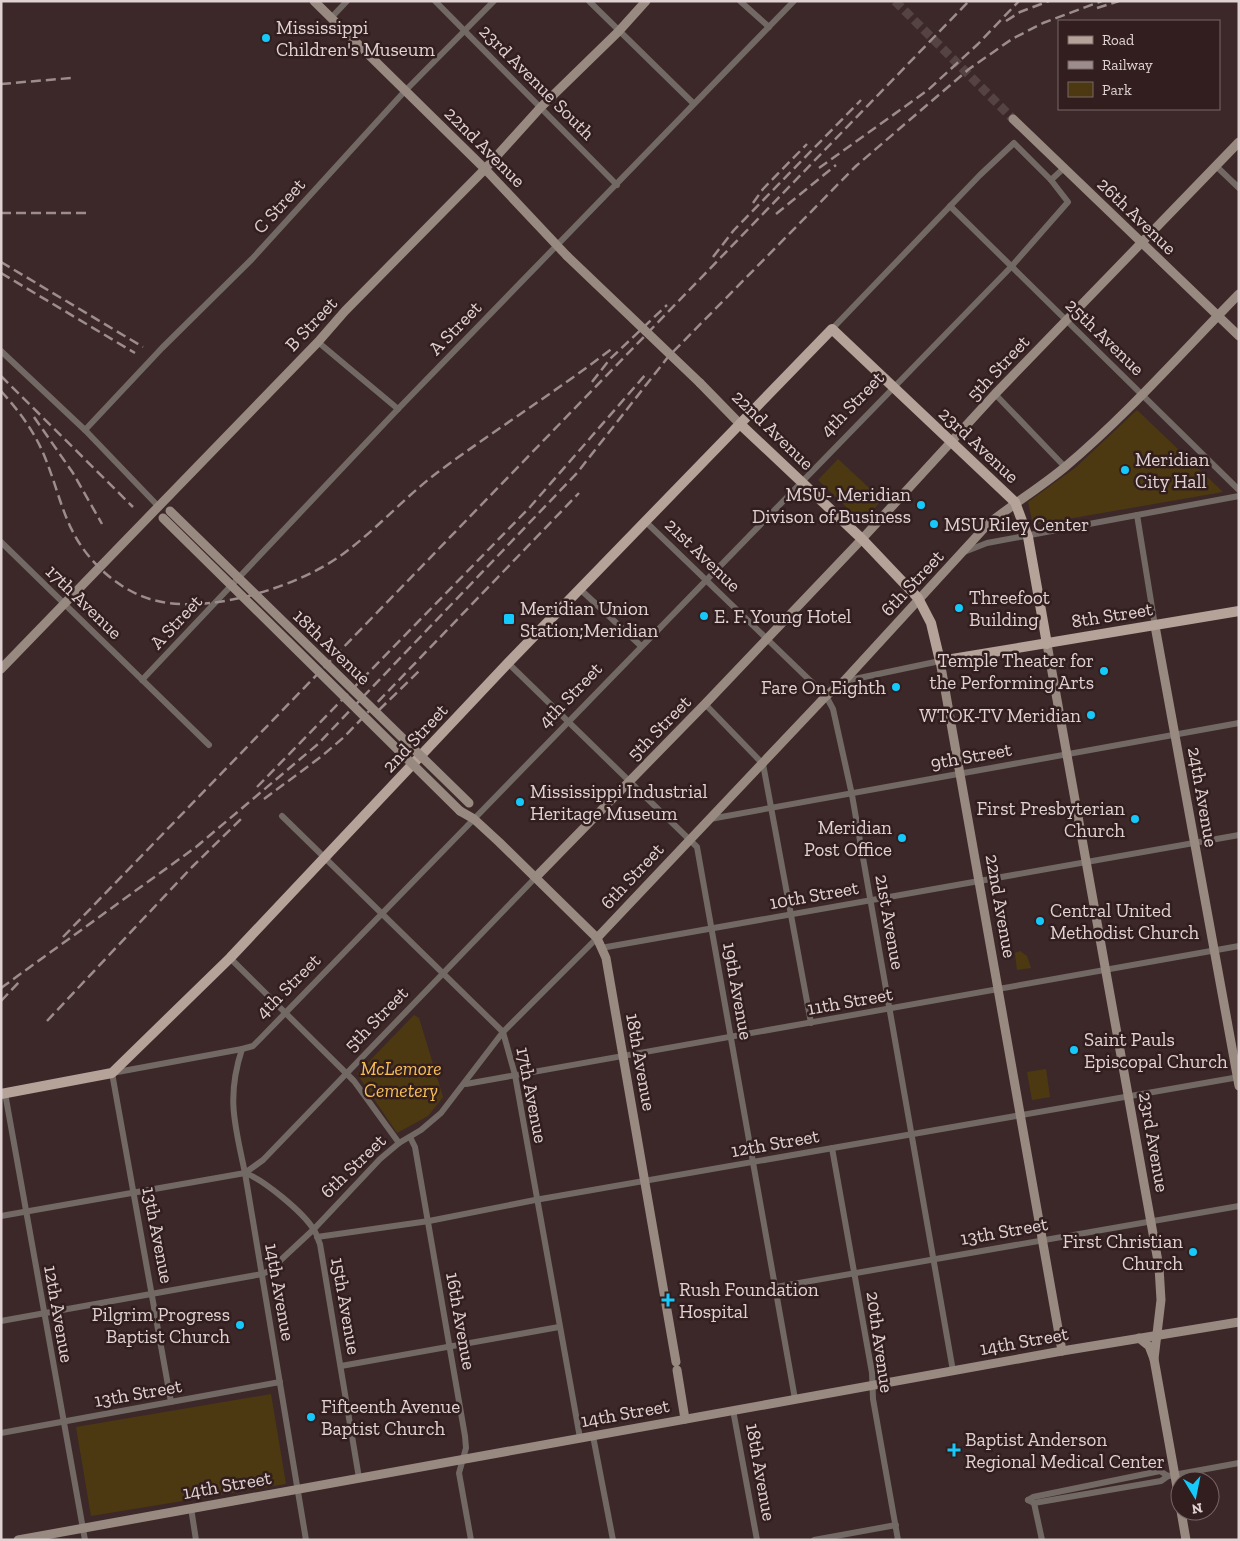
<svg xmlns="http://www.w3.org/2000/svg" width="1240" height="1541" viewBox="0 0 1240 1541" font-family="'Zilla Slab',serif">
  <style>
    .green { fill: #4d3911 }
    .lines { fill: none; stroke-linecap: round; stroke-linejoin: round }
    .secondary-tunnel { stroke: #554242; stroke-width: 9; stroke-dasharray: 9 4.5; stroke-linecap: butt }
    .street { stroke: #726964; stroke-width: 6 }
    .secondary { stroke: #988981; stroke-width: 9 }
    .primary { stroke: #b5a298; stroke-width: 10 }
    .rail { stroke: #9d8c8c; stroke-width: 2.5; stroke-dasharray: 10 5; stroke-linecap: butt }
    .secondary-bridge { stroke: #988981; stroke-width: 9 }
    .poi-dot { fill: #15cafb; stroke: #321e1e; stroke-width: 2 }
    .labels { text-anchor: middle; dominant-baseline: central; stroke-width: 5; stroke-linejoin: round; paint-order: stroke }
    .poi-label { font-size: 19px; fill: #e0d2d2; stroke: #321e1e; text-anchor: start }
    .street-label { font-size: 19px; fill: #e0d2d2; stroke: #321e1e }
    .park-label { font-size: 19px; font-style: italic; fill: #f9c155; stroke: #321e1e }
  </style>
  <rect width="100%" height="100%" fill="#3c2828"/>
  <g class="green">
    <path d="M1137,410L1223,492L1033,525L1028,502L1075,468Z"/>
    <path d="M838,459L882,500L862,522L818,480Z"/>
    <path d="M1020,951L1027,956L1031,968L1017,970L1015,953Z"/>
    <path d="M414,1015L419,1018L443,1097L428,1116L397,1133L357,1074Z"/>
    <path d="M1046,1069L1050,1097L1032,1100L1027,1072Z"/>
    <path d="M271,1394L286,1484L91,1516L76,1427Z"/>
  </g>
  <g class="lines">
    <path class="secondary-tunnel" d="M895,1L1013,119"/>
    <g class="street">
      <path d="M435,1L617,185"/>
      <path d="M589,1L693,103"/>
      <path d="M740,1L769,27"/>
      <path d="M331,18L347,1"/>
      <path d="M1216,166L1239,188"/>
      <path d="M1051,180L1064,168"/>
      <path d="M950,206L1239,490"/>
      <path d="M318,342L398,409"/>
      <path d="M1,351L85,430L158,506"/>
      <path d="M995,394L1065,467"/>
      <path d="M85,430L162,348L252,259L404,92L494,1"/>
      <path d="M1137,515L1155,626"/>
      <path d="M647,523L826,696L833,709L852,795L953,1371"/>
      <path d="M1,542L209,745"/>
      <path d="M964,552L987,543L1239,496"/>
      <path d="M581,590L641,646"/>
      <path d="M508,663L697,847L795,1399"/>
      <path d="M142,680L398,409L794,1"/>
      <path d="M845,681L940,661"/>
      <path d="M705,704L763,764L811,1023"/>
      <path d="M282,816L503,1032L515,1075L580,1438"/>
      <path d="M710,819L1239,723"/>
      <path d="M601,948L1239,835"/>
      <path d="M230,958L354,1081L399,1143"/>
      <path d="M242,1049C226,1098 235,1125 245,1173L306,1540"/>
      <path d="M466,1084L1239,946"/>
      <path d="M5,1093L85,1540"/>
      <path d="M410,1137L415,1147L465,1436L466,1448L459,1473L471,1540"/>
      <path d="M832,1148L872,1373L873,1399L898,1540"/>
      <path d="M245,1173C263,1179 304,1213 314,1230C317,1234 318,1240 320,1244L359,1478"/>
      <path d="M1,1216L245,1173L263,1160L536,877"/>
      <path d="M317,1237L429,1221L535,1200L1239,1077"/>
      <path d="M776,1287L1239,1206"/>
      <path d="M1,1321L262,1274L269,1271L314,1229L380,1159L399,1143L421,1130L441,1113L503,1032L597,938"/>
      <path d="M341,1366L559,1327"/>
      <path d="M171,1402L112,1073L242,1049L253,1046L259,1040L1011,267L1068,202L1051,180L1014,143L980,175L832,329"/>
      <path d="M733,1410L757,1540"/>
      <path d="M1,1433L280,1382"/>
      <path d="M593,1436L613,1540"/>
      <path d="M1028,1500L1034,1503L1161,1481L1168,1476L1239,1463"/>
      <path d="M1028,1500L1033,1497L1160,1471L1168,1476"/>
      <path d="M1034,1503L1042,1540"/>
      <path d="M191,1508L196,1540"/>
      <path d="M814,1540L896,1525"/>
    </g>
    <g class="secondary">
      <path d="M314,1L485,169L567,256"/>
      <path d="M1013,119L1239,336"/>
      <path d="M700,383L740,424"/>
      <path d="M1155,626L1239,1086"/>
      <path d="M1047,644L1159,1267L1161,1300L1154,1359"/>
      <path d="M940,661L1062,1351"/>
      <path d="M1,669L318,342L345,311L485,169L541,107L619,31L646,1"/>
      <path d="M460,811L474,819L499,842L597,938L606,958L676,1362"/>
      <path d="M536,877L705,704L862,539L995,394L1239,142"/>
      <path d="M597,938L826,696L844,681L988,524C1013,504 1041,487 1065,467C1126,416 1183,351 1239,294"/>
      <path d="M1139,1338L1149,1346L1154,1359L1180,1504"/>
      <path d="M677,1370L685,1419"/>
      <path d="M1181,1511L1186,1540"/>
      <path d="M18,1540L1062,1351L1239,1322"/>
    </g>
    <g class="primary">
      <path d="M740,424L862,539L918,598L931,623L940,661L1239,611"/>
      <path d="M1,1094L112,1073L230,958L508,663L832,329L1015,502L1028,537L1047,644"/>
    </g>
    <g class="rail">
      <path d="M1097,8L1119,1"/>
      <path d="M1006,21L1020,12L1049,1"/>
      <path d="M1,84L71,78"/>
      <path d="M819,168L928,90L978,44L1019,1"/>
      <path d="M753,203L763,189L807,144"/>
      <path d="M1,213H86"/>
      <path d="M776,214L836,165"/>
      <path d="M713,257L734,230L861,100"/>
      <path d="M1,262L143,347"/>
      <path d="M1,273L135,353"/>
      <path d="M1,376L133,507"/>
      <path d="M592,382L610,359L667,305"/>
      <path d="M1,391C19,411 34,431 44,455C63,501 64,536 105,573C121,587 140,598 162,602C217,612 299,586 343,554C377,529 405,497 438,472C496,429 557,391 614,347"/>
      <path d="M34,417L73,473L102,524"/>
      <path d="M379,710L420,670"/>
      <path d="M257,787L530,507L646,374"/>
      <path d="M264,799L322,756L344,737L579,493"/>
      <path d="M63,937L969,1"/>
      <path d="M1,988L196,847L318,744L577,473L668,357L856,166L969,69L1012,39L1043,23L1102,1"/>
      <path d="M1,1001L21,980"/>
      <path d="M47,1021L192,867L244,816"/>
    </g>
    <g class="secondary-bridge">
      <path d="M567,256L700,383"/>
      <path d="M170,511L469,803"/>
      <path d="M163,518L460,811"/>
    </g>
  </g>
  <g class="poi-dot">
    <circle cx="266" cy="38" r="5"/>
    <circle cx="1125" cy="470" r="5"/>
    <circle cx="921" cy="505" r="5"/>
    <circle cx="934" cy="524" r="5"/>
    <circle cx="959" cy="608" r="5"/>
    <circle cx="704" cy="616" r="5"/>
    <rect x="503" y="613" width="12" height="12" rx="2.5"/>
    <circle cx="1104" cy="671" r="5"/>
    <circle cx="896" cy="687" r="5"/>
    <circle cx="1091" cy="715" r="5"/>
    <circle cx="520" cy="802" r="5"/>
    <circle cx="1135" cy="819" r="5"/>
    <circle cx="902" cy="838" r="5"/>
    <circle cx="1040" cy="921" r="5"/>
    <circle cx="1074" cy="1050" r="5"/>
    <circle cx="1193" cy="1252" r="5"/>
    <path d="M665.5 1292.5h5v5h5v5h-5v5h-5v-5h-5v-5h5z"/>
    <circle cx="240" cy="1325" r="5"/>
    <circle cx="311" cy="1417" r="5"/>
    <path d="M951.5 1442.5h5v5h5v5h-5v5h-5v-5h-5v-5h5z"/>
  </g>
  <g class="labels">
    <g class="poi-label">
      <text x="276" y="27">Mississippi<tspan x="276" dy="22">Children's Museum</tspan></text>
      <text x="1135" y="459">Meridian<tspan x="1135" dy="22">City Hall</tspan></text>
      <text x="911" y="494" text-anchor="end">MSU- Meridian<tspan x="911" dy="22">Divison of Business</tspan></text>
      <text x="944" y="524">MSU Riley Center</text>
      <text x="969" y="597">Threefoot<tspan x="969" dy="22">Building</tspan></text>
      <text x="520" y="608">Meridian Union<tspan x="520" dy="22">Station;Meridian</tspan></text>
      <text x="714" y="616">E. F. Young Hotel</text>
      <text x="1094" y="660" text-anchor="end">Temple Theater for<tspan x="1094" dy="22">the Performing Arts</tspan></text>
      <text x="886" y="687" text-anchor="end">Fare On Eighth</text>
      <text x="1081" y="715" text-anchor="end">WTOK-TV Meridian</text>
      <text x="530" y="791">Mississippi Industrial<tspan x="530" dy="22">Heritage Museum</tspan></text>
      <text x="1125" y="808" text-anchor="end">First Presbyterian<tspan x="1125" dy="22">Church</tspan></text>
      <text x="892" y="827" text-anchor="end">Meridian<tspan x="892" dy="22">Post Office</tspan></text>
      <text x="1050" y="910">Central United<tspan x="1050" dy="22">Methodist Church</tspan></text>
      <text x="1084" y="1039">Saint Pauls<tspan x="1084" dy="22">Episcopal Church</tspan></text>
      <text x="1183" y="1241" text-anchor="end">First Christian<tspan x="1183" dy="22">Church</tspan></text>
      <text x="679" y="1289">Rush Foundation<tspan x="679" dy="22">Hospital</tspan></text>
      <text x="230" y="1314" text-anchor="end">Pilgrim Progress<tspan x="230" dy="22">Baptist Church</tspan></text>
      <text x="321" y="1406">Fifteenth Avenue<tspan x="321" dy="22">Baptist Church</tspan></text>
      <text x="965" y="1439">Baptist Anderson<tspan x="965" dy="22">Regional Medical Center</tspan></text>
    </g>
    <g class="street-label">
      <text transform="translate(537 82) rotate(45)">23rd Avenue South</text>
      <text transform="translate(485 147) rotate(45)">22nd Avenue</text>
      <text transform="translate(279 206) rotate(-48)">C Street</text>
      <text transform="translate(1137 216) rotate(44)">26th Avenue</text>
      <text transform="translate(311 324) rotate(-47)">B Street</text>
      <text transform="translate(455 328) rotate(-46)">A Street</text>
      <text transform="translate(1105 337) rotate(44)">25th Avenue</text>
      <text transform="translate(998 368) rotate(-47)">5th Street</text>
      <text transform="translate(852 404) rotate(-46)">4th Street</text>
      <text transform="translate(773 430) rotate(44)">22nd Avenue</text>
      <text transform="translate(979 445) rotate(43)">23rd Avenue</text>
      <text transform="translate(703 555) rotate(44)">21st Avenue</text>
      <text transform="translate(912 583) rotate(-47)">6th Street</text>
      <text transform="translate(84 602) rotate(44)">17th Avenue</text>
      <text transform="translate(1112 615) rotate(-9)">8th Street</text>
      <text transform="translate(176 622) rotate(-47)">A Street</text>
      <text transform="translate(332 647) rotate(44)">18th Avenue</text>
      <text transform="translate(570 695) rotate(-46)">4th Street</text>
      <text transform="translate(659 728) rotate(-46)">5th Street</text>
      <text transform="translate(415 738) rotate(-47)">2nd Street</text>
      <text transform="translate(971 756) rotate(-10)">9th Street</text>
      <text transform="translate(1203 797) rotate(80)">24th Avenue</text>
      <text transform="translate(632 876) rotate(-47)">6th Street</text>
      <text transform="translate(814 895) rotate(-10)">10th Street</text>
      <text transform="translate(1001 906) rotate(80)">22nd Avenue</text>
      <text transform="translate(890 922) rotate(80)">21st Avenue</text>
      <text transform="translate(288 986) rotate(-45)">4th Street</text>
      <text transform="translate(738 991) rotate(80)">19th Avenue</text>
      <text transform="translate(850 1001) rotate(-10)">11th Street</text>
      <text transform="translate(376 1019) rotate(-46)">5th Street</text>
      <text transform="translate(641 1062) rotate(80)">18th Avenue</text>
      <text transform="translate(532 1095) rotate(79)">17th Avenue</text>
      <text transform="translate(1154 1142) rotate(80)">23rd Avenue</text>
      <text transform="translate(775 1143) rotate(-10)">12th Street</text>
      <text transform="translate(353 1166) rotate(-44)">6th Street</text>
      <text transform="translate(1004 1231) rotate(-10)">13th Street</text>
      <text transform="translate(158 1235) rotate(79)">13th Avenue</text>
      <text transform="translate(280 1292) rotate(80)">14th Avenue</text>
      <text transform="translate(346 1306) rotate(80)">15th Avenue</text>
      <text transform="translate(59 1314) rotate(80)">12th Avenue</text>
      <text transform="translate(461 1321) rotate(80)">16th Avenue</text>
      <text transform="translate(1024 1341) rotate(-10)">14th Street</text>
      <text transform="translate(880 1342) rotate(82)">20th Avenue</text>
      <text transform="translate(138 1393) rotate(-10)">13th Street</text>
      <text transform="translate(625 1413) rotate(-10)">14th Street</text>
      <text transform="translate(761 1472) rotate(80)">18th Avenue</text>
      <text transform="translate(227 1485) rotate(-10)">14th Street</text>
    </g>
    <g class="park-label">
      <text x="401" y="1068">McLemore<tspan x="401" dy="22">Cemetery</tspan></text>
    </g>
  </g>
  <rect width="1240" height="1541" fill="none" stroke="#e0d2d2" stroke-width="5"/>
  <rect x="1058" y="20" width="162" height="90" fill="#321e1e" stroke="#786666"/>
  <rect x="1068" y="36" width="25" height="8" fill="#b5a298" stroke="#786666"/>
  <text x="1102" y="45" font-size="15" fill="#e0d2d2">Road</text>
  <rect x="1068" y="61" width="25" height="8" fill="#9d8c8c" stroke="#786666"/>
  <text x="1102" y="70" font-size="15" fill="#e0d2d2">Railway</text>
  <rect x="1068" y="82" width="25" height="15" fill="#4d3911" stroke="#786666"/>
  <text x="1102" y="95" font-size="15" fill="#e0d2d2">Park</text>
  <g transform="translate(1195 1496) rotate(170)"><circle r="24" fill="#321e1e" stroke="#786666"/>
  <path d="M0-4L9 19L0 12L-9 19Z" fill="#15cafb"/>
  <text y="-8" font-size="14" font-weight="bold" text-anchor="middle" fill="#e0d2d2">N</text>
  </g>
</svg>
